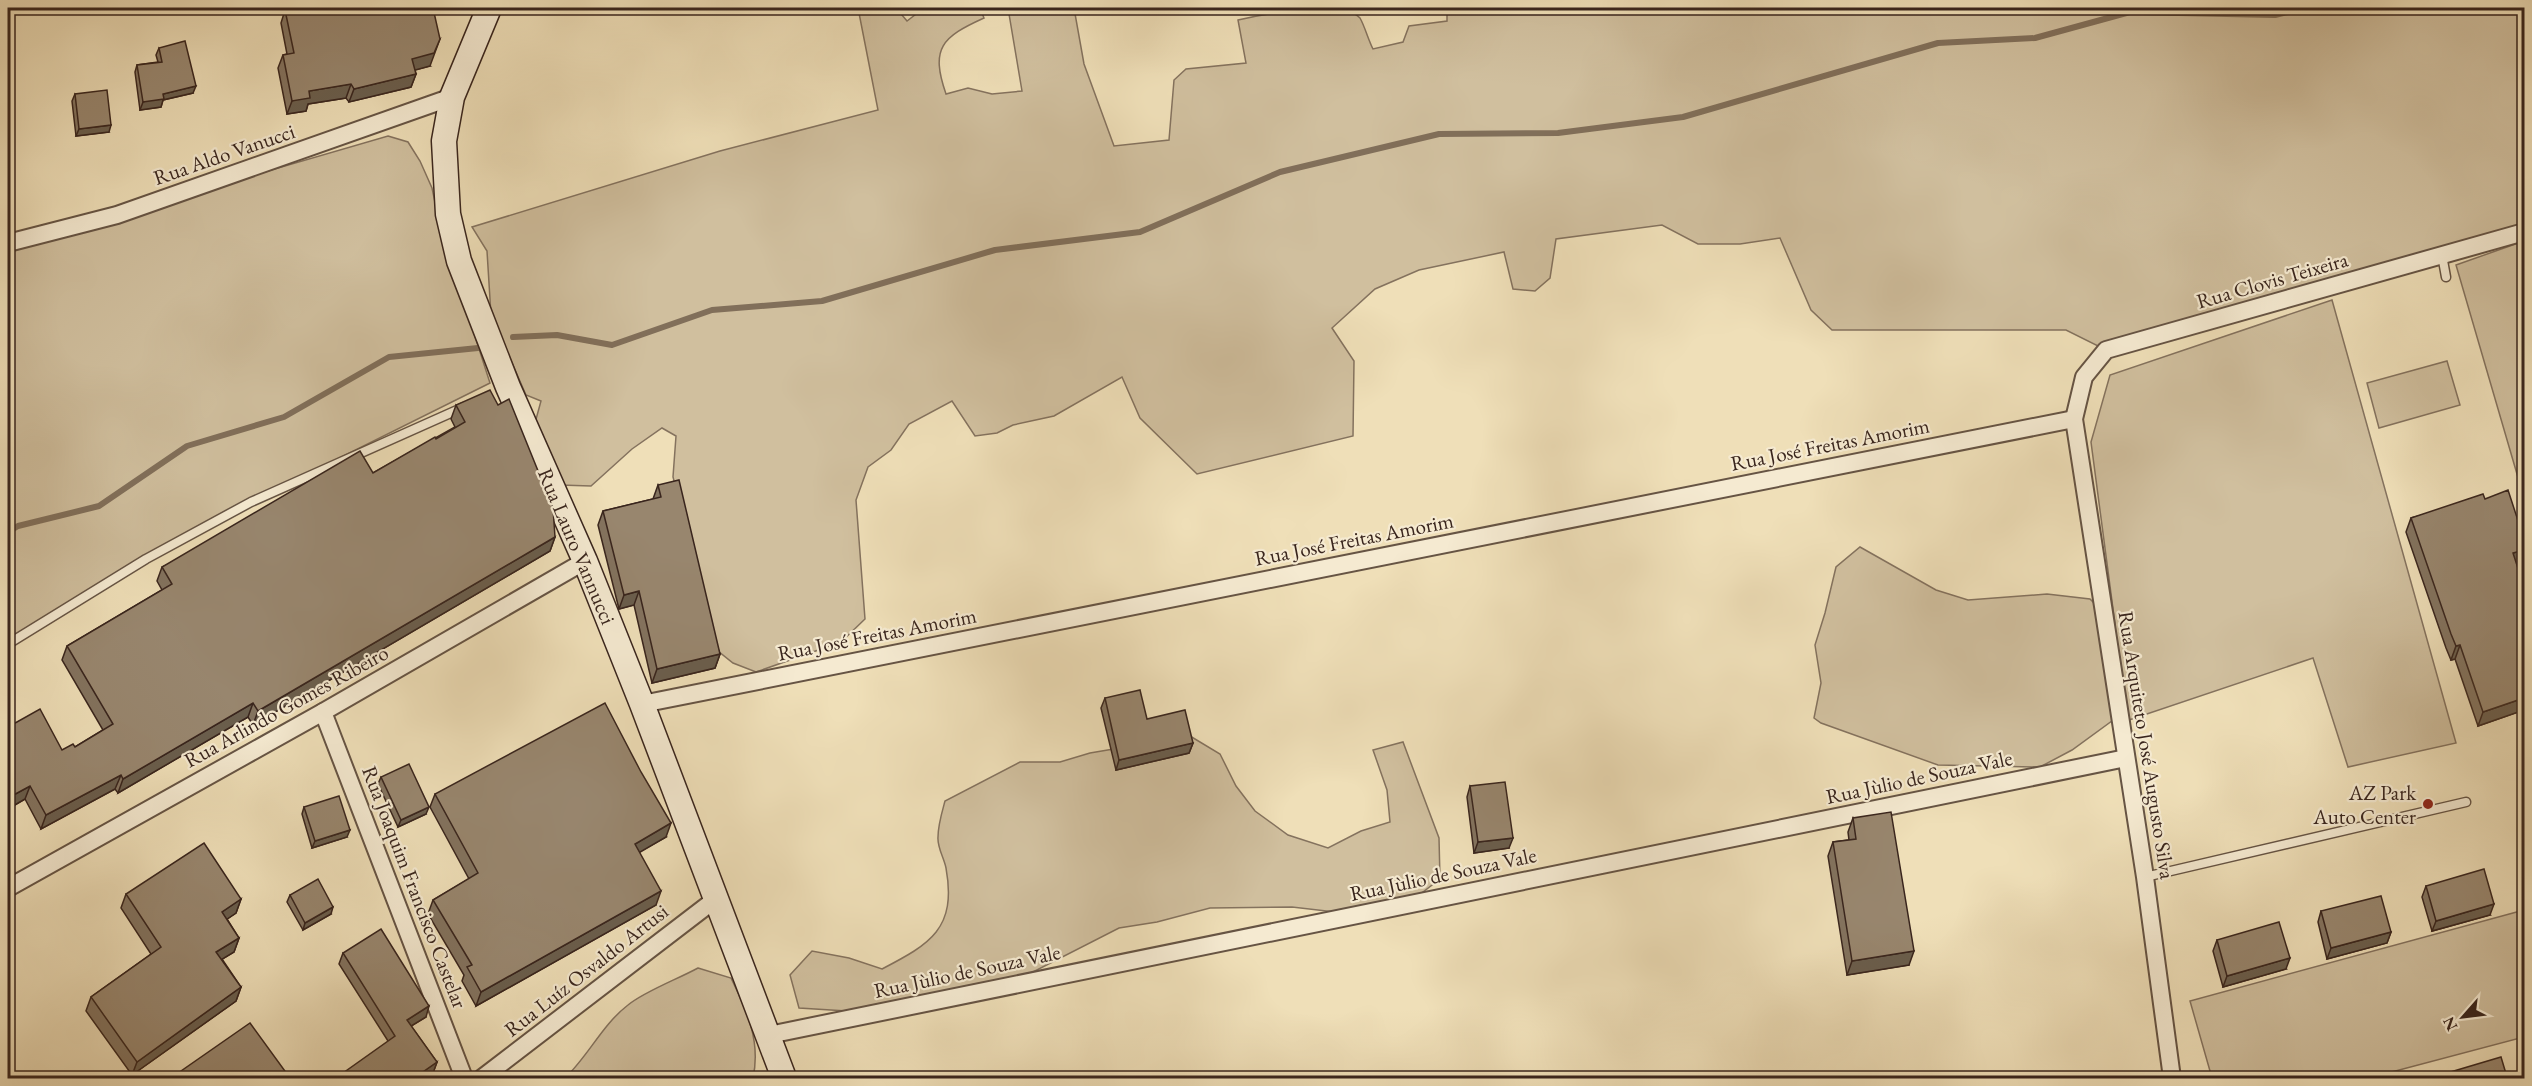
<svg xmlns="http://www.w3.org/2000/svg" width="2532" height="1086" viewBox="0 0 2532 1086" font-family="'EB Garamond',serif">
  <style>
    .green { fill: #d0bf9e; stroke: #84725e; stroke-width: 1.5 }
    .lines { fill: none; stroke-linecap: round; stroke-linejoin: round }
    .stream { stroke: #816f5a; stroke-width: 6 }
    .lane-casing { stroke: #665444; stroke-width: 11 }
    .street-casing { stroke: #665444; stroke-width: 20 }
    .secondary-casing { stroke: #39251d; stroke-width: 27 }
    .lane { stroke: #f5ead1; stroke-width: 8 }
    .street { stroke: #f5ead1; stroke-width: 16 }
    .secondary { stroke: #f5ead1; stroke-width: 24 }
    .wall { fill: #83735f; stroke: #39251d; stroke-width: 1.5 }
    .shaded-wall { fill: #6a5e4d; stroke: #39251d; stroke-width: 1.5 }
    .building { fill: #98866e; stroke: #39251d; stroke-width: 1.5 }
    .poi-dot { fill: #8f2418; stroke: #f5ead1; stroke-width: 2 }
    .labels { text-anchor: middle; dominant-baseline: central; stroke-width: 4.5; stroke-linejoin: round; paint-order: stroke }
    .street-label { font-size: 21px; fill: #39251d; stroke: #f5ead1 }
    .poi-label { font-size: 21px; fill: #39251d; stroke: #f5ead1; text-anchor: end }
  </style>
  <rect width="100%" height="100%" fill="#efdfb8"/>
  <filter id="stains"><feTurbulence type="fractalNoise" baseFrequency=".00333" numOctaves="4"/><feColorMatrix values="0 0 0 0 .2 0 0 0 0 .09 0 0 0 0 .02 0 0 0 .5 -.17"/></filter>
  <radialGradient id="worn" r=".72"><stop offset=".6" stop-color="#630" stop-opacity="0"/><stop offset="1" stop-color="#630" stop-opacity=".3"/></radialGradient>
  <g class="green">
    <path d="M858,8H896L907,21L924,8H980L984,18C942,37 930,48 946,94L968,88L992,94L1022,91L1008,8H1074L1084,64L1114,146L1169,140L1174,80L1186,69L1246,63L1238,20C1263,14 1343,0 1360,18C1365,27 1368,39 1373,49L1403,42L1409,26L1447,21V8H2524V232L2106,350L2066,330H1832L1811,310L1780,238L1740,244H1698L1662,225L1556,239L1550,278L1535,291L1513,289L1504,252L1419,270L1375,289L1332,328L1354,361L1353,436L1197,474L1140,418L1122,377L1054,416L1013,425L997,433L975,436L952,401L909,424L891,450L868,467L856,500L865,619L841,642L756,672L733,663L718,651L673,477L676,436L662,428L632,449L591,486L560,485L535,423L541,401L526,395L491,315L487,251L472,227L720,151L878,110Z"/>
    <path d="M388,136L408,142L420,161L432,188L441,230L490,383L251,502L8,644V243L117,215Z"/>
    <path d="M2524,241V498L2456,265Z"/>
    <path d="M2332,300L2456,743L2348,767L2313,658L2129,720L2127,710L2072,750L2040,767L1938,765L1821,723L1814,718L1821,683L1815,645L1825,613L1836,567L1860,547L1936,590L1968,600L2047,594L2090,599L2115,624L2091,442L2110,375Z"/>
    <path d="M2447,361L2460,405L2379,428L2367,383Z"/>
    <path d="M1190,736L1220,754L1236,786L1255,811L1288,835L1328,848L1361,831L1390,822L1387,790L1373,750L1403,742L1439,838L1440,879L1415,898L1378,917L1292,907L1210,908L1157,922L1119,928L990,994L863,1012L799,1008L790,975L812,951L849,958L882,969C930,944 957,929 946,868C944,858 937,847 938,837C938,825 942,812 945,801L1020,762H1060L1090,753Z"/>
    <path d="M2524,910V1037L2369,1078H2212L2190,1001Z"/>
    <path d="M698,968L731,978C747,1011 761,1041 753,1078H565C589,1055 602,1025 628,1005C645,991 678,979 698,968Z"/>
  </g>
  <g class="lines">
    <g class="stream">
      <path d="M513,337L557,335L612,345L712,310L822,301L995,250L1140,232L1280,172L1439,134L1558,133L1683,117L1938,43L2035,38L2130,12L2275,15L2304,8"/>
      <path d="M8,532L18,526L99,506L187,446L284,417L389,357L478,348"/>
    </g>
    <defs>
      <g id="lane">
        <path d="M2442,255L2446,277"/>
        <path d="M8,644L146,559L251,502L464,407"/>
        <path d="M2145,877L2466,802"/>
      </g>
      <g id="street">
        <path d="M8,243L117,215L452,97"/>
        <path d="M642,704L2074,419"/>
        <path d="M323,712L464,1078"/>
        <path d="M8,888L323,712L585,561"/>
        <path d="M769,1035L2126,758"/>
        <path d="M482,1078L717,898"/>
        <path d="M2172,1078L2145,877L2074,419L2084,377L2106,350L2524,232"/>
      </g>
      <path id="secondary" d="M489,8L452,97L444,141L448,214L459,261L508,387L585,561L642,704L784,1078"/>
    </defs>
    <use href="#lane" class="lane-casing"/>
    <use href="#street" class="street-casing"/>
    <use href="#secondary" class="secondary-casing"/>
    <use href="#lane" class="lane"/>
    <use href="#street" class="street"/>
    <use href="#secondary" class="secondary"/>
  </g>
  <g class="wall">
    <path d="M285,10L430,66L415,70L416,74L411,87L349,102L346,98L308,104L306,111L287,114L278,68L283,55L287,54L281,23Z"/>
    <path d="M159,48L193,93L163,100L161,107L140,110L135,72L137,65L158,62L156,55Z"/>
    <path d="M75,94L109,132L76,136L72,101Z"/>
    <path d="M456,405L555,537L550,551L253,725L248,717L118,793L115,789L41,829L25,799L8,809L62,750L75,747L103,730L62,660L67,646L162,590L157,581L162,567L373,473L455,427L451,419Z"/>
    <path d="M658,485L720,654L715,668L652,683L634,605L619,609L598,525L603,511L653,499Z"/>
    <path d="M2485,499L2523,562L2517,564L2524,710L2478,726L2455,659L2451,660L2446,648L2406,532L2411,518Z"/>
    <path d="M1105,698L1193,743L1189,753L1116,770L1101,708Z"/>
    <path d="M381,777L426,814L398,827L378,784Z"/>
    <path d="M1470,786L1509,848L1474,853L1467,797Z"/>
    <path d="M435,794L666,837L639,852L656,905L476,1006L462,981L464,975L428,914L433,900L469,879L430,807Z"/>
    <path d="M304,807L347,837L312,848L302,814Z"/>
    <path d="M1853,818L1909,965L1847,975L1828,856L1833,842L1849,840L1848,832Z"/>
    <path d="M2524,838V876L2518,850L2521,839Z"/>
    <path d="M2426,886L2490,915L2432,931L2422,897Z"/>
    <path d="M126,894L241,899L236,913L227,919L239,938L234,952L222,959L241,987L236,1001L132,1075L86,1011L91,997L151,954L121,908Z"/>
    <path d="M290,895L331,914L303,930L287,902Z"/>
    <path d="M2321,911L2391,932L2387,943L2327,959L2318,922Z"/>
    <path d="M2217,940L2286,969L2223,987L2213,951Z"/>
    <path d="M343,953L426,1017L411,1026L437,1062L433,1073L388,1041L339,964Z"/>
  </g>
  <g class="shaded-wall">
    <path d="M440,39L430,66L408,72L412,59Z"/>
    <path d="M416,74L411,87L349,102L354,89Z"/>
    <path d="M351,84L346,98L308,104L306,111L287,114L292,101L309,91Z"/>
    <path d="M196,86L193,93L163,100L161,107L140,110L143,102L163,94Z"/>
    <path d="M111,125L109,132L76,136L79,129Z"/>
    <path d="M555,537L550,551L253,725L258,711Z"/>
    <path d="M2524,550V557L2523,562L2508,567L2513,553Z"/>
    <path d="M639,591L634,605L619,609L624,595Z"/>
    <path d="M2460,645L2455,659L2451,660L2456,646Z"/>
    <path d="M720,654L715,668L652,683L657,669Z"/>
    <path d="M2524,698V710L2478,726L2483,712Z"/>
    <path d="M253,703L248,717L118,793L123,779Z"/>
    <path d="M1193,743L1189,753L1116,770L1119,760Z"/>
    <path d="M121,775L115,789L41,829L46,815Z"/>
    <path d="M30,786L25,799L8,809V798Z"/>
    <path d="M429,807L426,814L398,827L401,820Z"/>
    <path d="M671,823L666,837L630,858L635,844Z"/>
    <path d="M350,830L347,837L312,848L315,841Z"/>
    <path d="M1513,838L1509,848L1474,853L1478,842Z"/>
    <path d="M661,891L656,905L476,1006L481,992Z"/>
    <path d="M241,899L236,913L217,926L222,912Z"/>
    <path d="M2494,904L2490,915L2432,931L2436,921Z"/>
    <path d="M333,907L331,914L303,930L305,923Z"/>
    <path d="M2391,932L2387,943L2327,959L2331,948Z"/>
    <path d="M239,938L234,952L211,966L216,952Z"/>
    <path d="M1914,951L1909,965L1847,975L1852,961Z"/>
    <path d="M2290,958L2286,969L2223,987L2227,976Z"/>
    <path d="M241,987L236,1001L132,1075L137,1062Z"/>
    <path d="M429,1006L426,1017L403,1031L407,1020Z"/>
    <path d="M437,1062L433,1073L425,1078H414Z"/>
  </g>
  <g class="building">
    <path d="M298,8H433L440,39L434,53L412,59L416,74L354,89L351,84L309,91L310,98L292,101L283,55L294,53L285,10Z"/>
    <path d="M185,41L196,86L163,94L164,99L143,102L137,65L162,62L159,48Z"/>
    <path d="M107,90L111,125L79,129L75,94Z"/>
    <path d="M490,390L498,405L509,399L553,508L555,537L258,711L253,703L123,779L121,775L46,815L30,786L8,798V727L40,709L62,750L73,744L75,747L113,724L67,646L172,584L162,567L360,451L373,473L435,437L436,439L465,422L456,405Z"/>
    <path d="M679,480L720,654L657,669L639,591L624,595L603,511L661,497L658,485Z"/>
    <path d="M2508,490L2524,539V550L2513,553L2524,587V698L2483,712L2460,645L2456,646L2451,634L2411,518L2483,494L2485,499Z"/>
    <path d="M1140,690L1147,719L1185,710L1193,743L1119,760L1105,698Z"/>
    <path d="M605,703L641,772L671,823L635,844L661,891L481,992L467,967L472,965L433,900L478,873L435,794Z"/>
    <path d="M409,764L429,807L401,820L381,777Z"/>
    <path d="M1505,782L1513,838L1478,842L1470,786Z"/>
    <path d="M339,796L350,830L315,841L304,807Z"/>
    <path d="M1891,812L1914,951L1852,961L1833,842L1856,839L1853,818Z"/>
    <path d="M2524,838V851L2521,839Z"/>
    <path d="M204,843L241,899L222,912L239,938L216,952L241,987L137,1062L91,997L161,947L126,894Z"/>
    <path d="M2484,869L2494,904L2436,921L2426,886Z"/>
    <path d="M318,879L333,907L305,923L290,895Z"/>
    <path d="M2381,896L2391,932L2331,948L2321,911Z"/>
    <path d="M2279,922L2290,958L2227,976L2217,940Z"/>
    <path d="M381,929L429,1006L407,1020L437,1062L414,1078H336L395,1036L343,953Z"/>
    <path d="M250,1023L290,1078H171Z"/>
    <path d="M2501,1057L2507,1077L2524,1073V1078H2438L2437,1076Z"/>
  </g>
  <circle class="poi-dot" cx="2428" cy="804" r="6"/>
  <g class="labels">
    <g class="street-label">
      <text transform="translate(224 154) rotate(-19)">Rua Aldo Vanucci</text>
      <text transform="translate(2272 280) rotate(-16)">Rua Clovis Teixeira</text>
      <text transform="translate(1830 444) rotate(-11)">Rua José Freitas Amorim</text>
      <text transform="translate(1354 539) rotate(-11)">Rua José Freitas Amorim</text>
      <text transform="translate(577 546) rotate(67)">Rua Lauro Vannucci</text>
      <text transform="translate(877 634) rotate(-11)">Rua José Freitas Amorim</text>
      <text transform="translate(286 706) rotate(-29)">Rua Arlindo Gomes Ribeiro</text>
      <text transform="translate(2147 745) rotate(81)">Rua Arquiteto José Augusto Silva</text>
      <text transform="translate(1919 777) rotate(-12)">Rua Jùlio de Souza Vale</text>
      <text transform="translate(1443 874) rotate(-12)">Rua Jùlio de Souza Vale</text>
      <text transform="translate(415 887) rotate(69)">Rua Joaquim Francisco Castelar</text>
      <text transform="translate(586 970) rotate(-38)">Rua Luíz Osvaldo Artusi</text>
      <text transform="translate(967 971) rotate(-12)">Rua Jùlio de Souza Vale</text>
    </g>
    <g class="poi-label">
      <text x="2416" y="792">AZ Park<tspan x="2416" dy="24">Auto Center</tspan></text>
    </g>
  </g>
  <rect width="2532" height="1086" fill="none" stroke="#efdfb8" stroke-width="30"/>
  <rect x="9" y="9" width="2514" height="1068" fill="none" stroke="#39251d" stroke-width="3"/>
  <rect x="15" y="15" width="2502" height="1056" fill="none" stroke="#39251d" stroke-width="1.5"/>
  <g transform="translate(2463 1017) rotate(242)" stroke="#f5ead1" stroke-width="4.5" paint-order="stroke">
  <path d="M0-4.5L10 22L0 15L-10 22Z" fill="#39251d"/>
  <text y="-9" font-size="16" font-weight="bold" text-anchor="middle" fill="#39251d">N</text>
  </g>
  <rect width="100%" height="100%" filter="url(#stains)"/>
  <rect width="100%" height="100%" fill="url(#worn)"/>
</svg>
